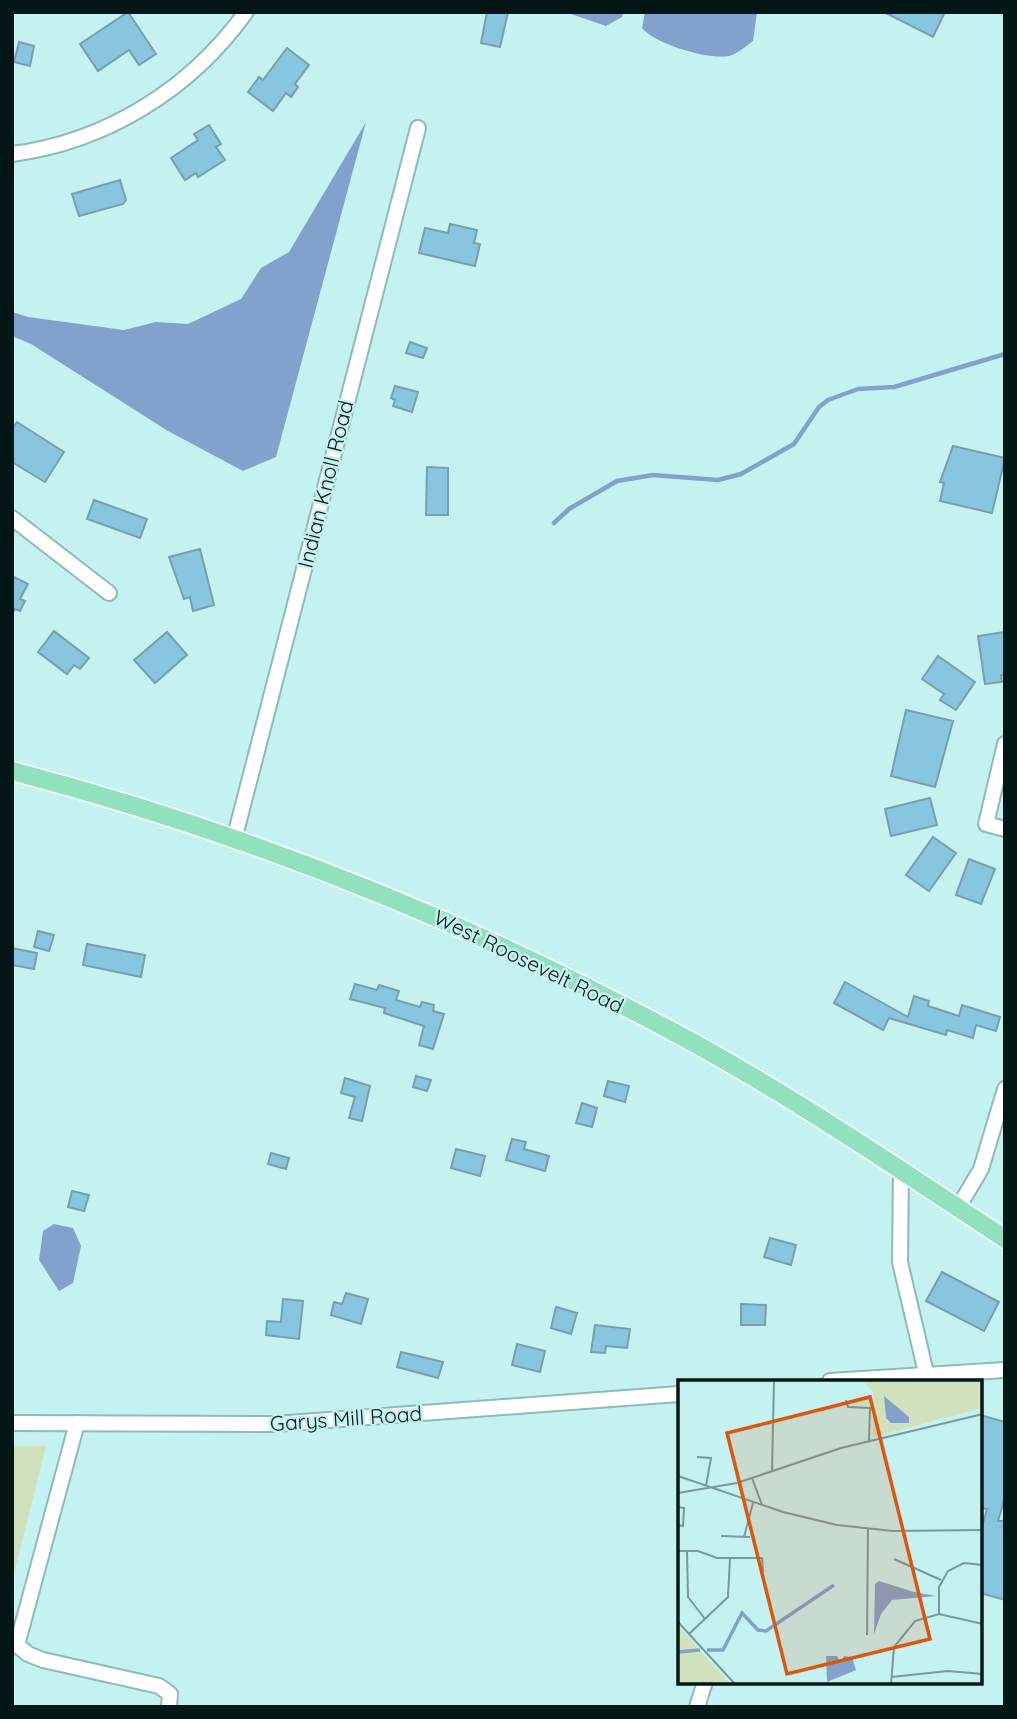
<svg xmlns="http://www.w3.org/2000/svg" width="1017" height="1719" viewBox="0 0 1017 1719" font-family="Quicksand,sans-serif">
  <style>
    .green { fill: #d0e2bd }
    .water { fill: #82a2cd }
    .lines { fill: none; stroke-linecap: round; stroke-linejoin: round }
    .stream { stroke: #82a2cd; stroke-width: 4.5 }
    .building { fill: #87c6de; stroke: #799fae; stroke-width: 2 }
    .minor-casing { stroke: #8ebbb9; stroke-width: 18 }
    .major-casing { stroke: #fff; stroke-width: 21 }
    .minor { stroke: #fff; stroke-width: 14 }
    .major { stroke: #91e1be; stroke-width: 18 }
    .labels { text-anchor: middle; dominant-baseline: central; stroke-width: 5; stroke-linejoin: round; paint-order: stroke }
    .street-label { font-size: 21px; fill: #051616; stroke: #c4f2f0 }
    .inset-river { fill: none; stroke: #82a2cd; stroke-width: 3.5 }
    .inset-road { fill: none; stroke: #789a99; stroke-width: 2 }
    .view { fill: #dd560c; fill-opacity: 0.15; stroke: #dd560c; stroke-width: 3.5 }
    .inset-edge { fill: none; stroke: #051616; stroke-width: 3.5 }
  </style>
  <rect width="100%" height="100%" fill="#c4f2f0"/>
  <path class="green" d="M12,1446H46L12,1581Z"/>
  <g class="water">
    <path d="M565,12H623L622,17L606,26Z"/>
    <path d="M645,12H757L753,41C746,46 737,54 729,56C708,60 655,44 642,28Z"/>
    <path d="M366,122L276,457L243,471L168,431L31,344L12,336V312L28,317L124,330L156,322L188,324L241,299L261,268L289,252Z"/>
    <path d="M54,1224L73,1228L81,1246L73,1283L59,1291L39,1260L43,1231Z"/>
  </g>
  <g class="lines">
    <path class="stream" d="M554,523L569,509L617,481L653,475L718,480L741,474L794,444L819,407L828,400L858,389L894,387L1005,354"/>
  </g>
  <g class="building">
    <path d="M128,12L156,54L139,65L129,50L98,71L80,44Z"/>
    <path d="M487,12H508L500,47L481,43Z"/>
    <path d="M884,12H945L933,37Z"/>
    <path d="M19,42L34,46L30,66L14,62Z"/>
    <path d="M287,48L309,65L295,84L298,87L291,97L286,93L273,111L248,92L259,77L263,80Z"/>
    <path d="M209,125L221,144L216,147L225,160L198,177L196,173L185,180L171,158L198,140L194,134Z"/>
    <path d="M120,180L126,200L123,204L79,216L72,194Z"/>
    <path d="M450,224L477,230L474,243L480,244L475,266L419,253L425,228L448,233Z"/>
    <path d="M410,342L427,348L423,358L406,353Z"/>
    <path d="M395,386L418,392L412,412L393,406L395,400L391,398Z"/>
    <path d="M17,422L64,452L45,482L12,462V429Z"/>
    <path d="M953,446L1005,458L992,513L940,501L944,483L940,482Z"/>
    <path d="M427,467L448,468V515H426Z"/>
    <path d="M94,500L147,519L140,538L87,519Z"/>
    <path d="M200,549L214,605L193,611L190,597L184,599L169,557Z"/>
    <path d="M12,576L28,584L20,599L25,601L20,611L15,609L12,614Z"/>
    <path d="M54,631L89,658L80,669L74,665L67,674L38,652Z"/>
    <path d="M167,632L187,655L155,683L134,660Z"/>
    <path d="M1005,632V675H1001L1002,682L985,684L978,636Z"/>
    <path d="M938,656L975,682L956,710L940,700L944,694L922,679Z"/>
    <path d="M906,710L953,721L935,787L891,776Z"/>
    <path d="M930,798L937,825L891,836L885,809Z"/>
    <path d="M933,837L956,853L929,891L906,875Z"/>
    <path d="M969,859L995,869L981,904L956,895Z"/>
    <path d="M38,931L54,935L49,951L34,947Z"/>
    <path d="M87,944L145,955L141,977L83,965Z"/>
    <path d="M12,948L37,953L34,969L12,965Z"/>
    <path d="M845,982L908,1017L914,996L929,1001L928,1006L959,1016L962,1005L1000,1017L996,1031L976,1025L973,1038L947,1030L946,1035L889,1018L883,1030L834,1003Z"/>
    <path d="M355,984L377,990L379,985L399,991L396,1000L420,1007L422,1002L434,1005L433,1011L444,1014L433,1049L419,1045L424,1026L384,1013L385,1008L350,999Z"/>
    <path d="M416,1076L431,1080L427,1091L413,1087Z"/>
    <path d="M345,1078L370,1086L362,1121L349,1118L355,1097L341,1093Z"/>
    <path d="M608,1081L629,1086L625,1102L604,1096Z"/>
    <path d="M582,1103L597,1108L592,1127L576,1123Z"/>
    <path d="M512,1139L526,1142L524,1149L549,1156L545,1171L506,1160Z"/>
    <path d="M456,1149L485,1156L480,1176L451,1168Z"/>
    <path d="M271,1153L289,1158L286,1169L268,1164Z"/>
    <path d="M72,1191L89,1195L84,1211L68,1207Z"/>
    <path d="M770,1238L796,1245L791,1265L764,1257Z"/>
    <path d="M942,1272L999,1302L984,1331L926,1301Z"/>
    <path d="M346,1293L368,1299L361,1324L331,1315L334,1302L342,1304Z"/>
    <path d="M283,1299L303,1301L299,1339L266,1335L267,1321L281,1322Z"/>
    <path d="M741,1304L766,1305L765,1325H741Z"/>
    <path d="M556,1307L577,1313L571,1334L551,1328Z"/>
    <path d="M595,1325L630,1329L627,1348L606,1346L605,1353L591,1352Z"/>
    <path d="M517,1344L545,1351L540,1372L512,1365Z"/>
    <path d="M401,1352L443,1362L438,1378L397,1367Z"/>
    <path d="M980,1415L1005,1422V1497L998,1521H1005V1600L980,1593V1533L987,1509L980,1508Z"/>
  </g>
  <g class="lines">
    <defs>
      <g id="minor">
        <path d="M12,154C106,142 191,89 246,12"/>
        <path d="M12,518L109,593"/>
        <path d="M1005,744L986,824L1005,829"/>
        <path d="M234,840L418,128"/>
        <path d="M901,1171L900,1262L926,1373"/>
        <path d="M958,1208L981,1169L1005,1089"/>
        <path d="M830,1381L1005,1370"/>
        <path d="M12,1423L275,1424L679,1394"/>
        <path d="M77,1423L17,1645L28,1654L43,1660L159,1686L170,1694L169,1707"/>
        <path d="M697,1707L705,1682"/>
      </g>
      <path id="major" d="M12,771C245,832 469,922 681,1036C792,1096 899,1169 1005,1239"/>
    </defs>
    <use href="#minor" class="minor-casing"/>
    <use href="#major" class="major-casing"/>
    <use href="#minor" class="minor"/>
    <use href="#major" class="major"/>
  </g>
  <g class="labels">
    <g class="street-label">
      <text transform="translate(325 484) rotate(-76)">Indian Knoll Road</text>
      <text transform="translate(529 961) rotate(26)">West Roosevelt Road</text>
      <text transform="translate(346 1418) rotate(-4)">Garys Mill Road</text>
    </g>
  </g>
  <g transform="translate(678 1380)">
    <rect width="304" height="304" fill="#c4f2f0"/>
    <path d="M184,0H304V28L195,57V11ZM0,246L52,304H0Z" fill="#d0e2bd"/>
    <path d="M206,16L231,37V43H213L208,38ZM201,201L236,212L258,216L214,220L203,234L196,254L197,204ZM148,276H159L162,282L166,276L174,277L178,290L149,302Z" fill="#82a2cd"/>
    <path class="inset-river" d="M29,270H45L64,233L80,250L88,251L156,205M0,272L22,270"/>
    <path class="inset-road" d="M168,20L170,27L192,28L191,61M19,77L33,78L28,106M94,91L96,0M0,96L105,132L159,145L215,151L305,150M74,98L84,125M0,113L59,103L163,68L305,34M0,127L6,128L5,146L0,145M43,156L72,157M66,157L75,123M0,171H20L39,178H84L85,192M9,171L10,217L27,239M216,179L263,200M261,234V207L270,191L286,183L305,185M0,242L57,304M11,254L50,217L52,178M189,255L190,149M213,297L270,291L305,294M213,304L216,267L237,241L261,234L305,244"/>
    <path class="view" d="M192,17L252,259L109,294L49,53Z"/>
    <rect width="304" height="304" class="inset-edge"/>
  </g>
  <rect width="1017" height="1719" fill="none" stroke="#051616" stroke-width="28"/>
</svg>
